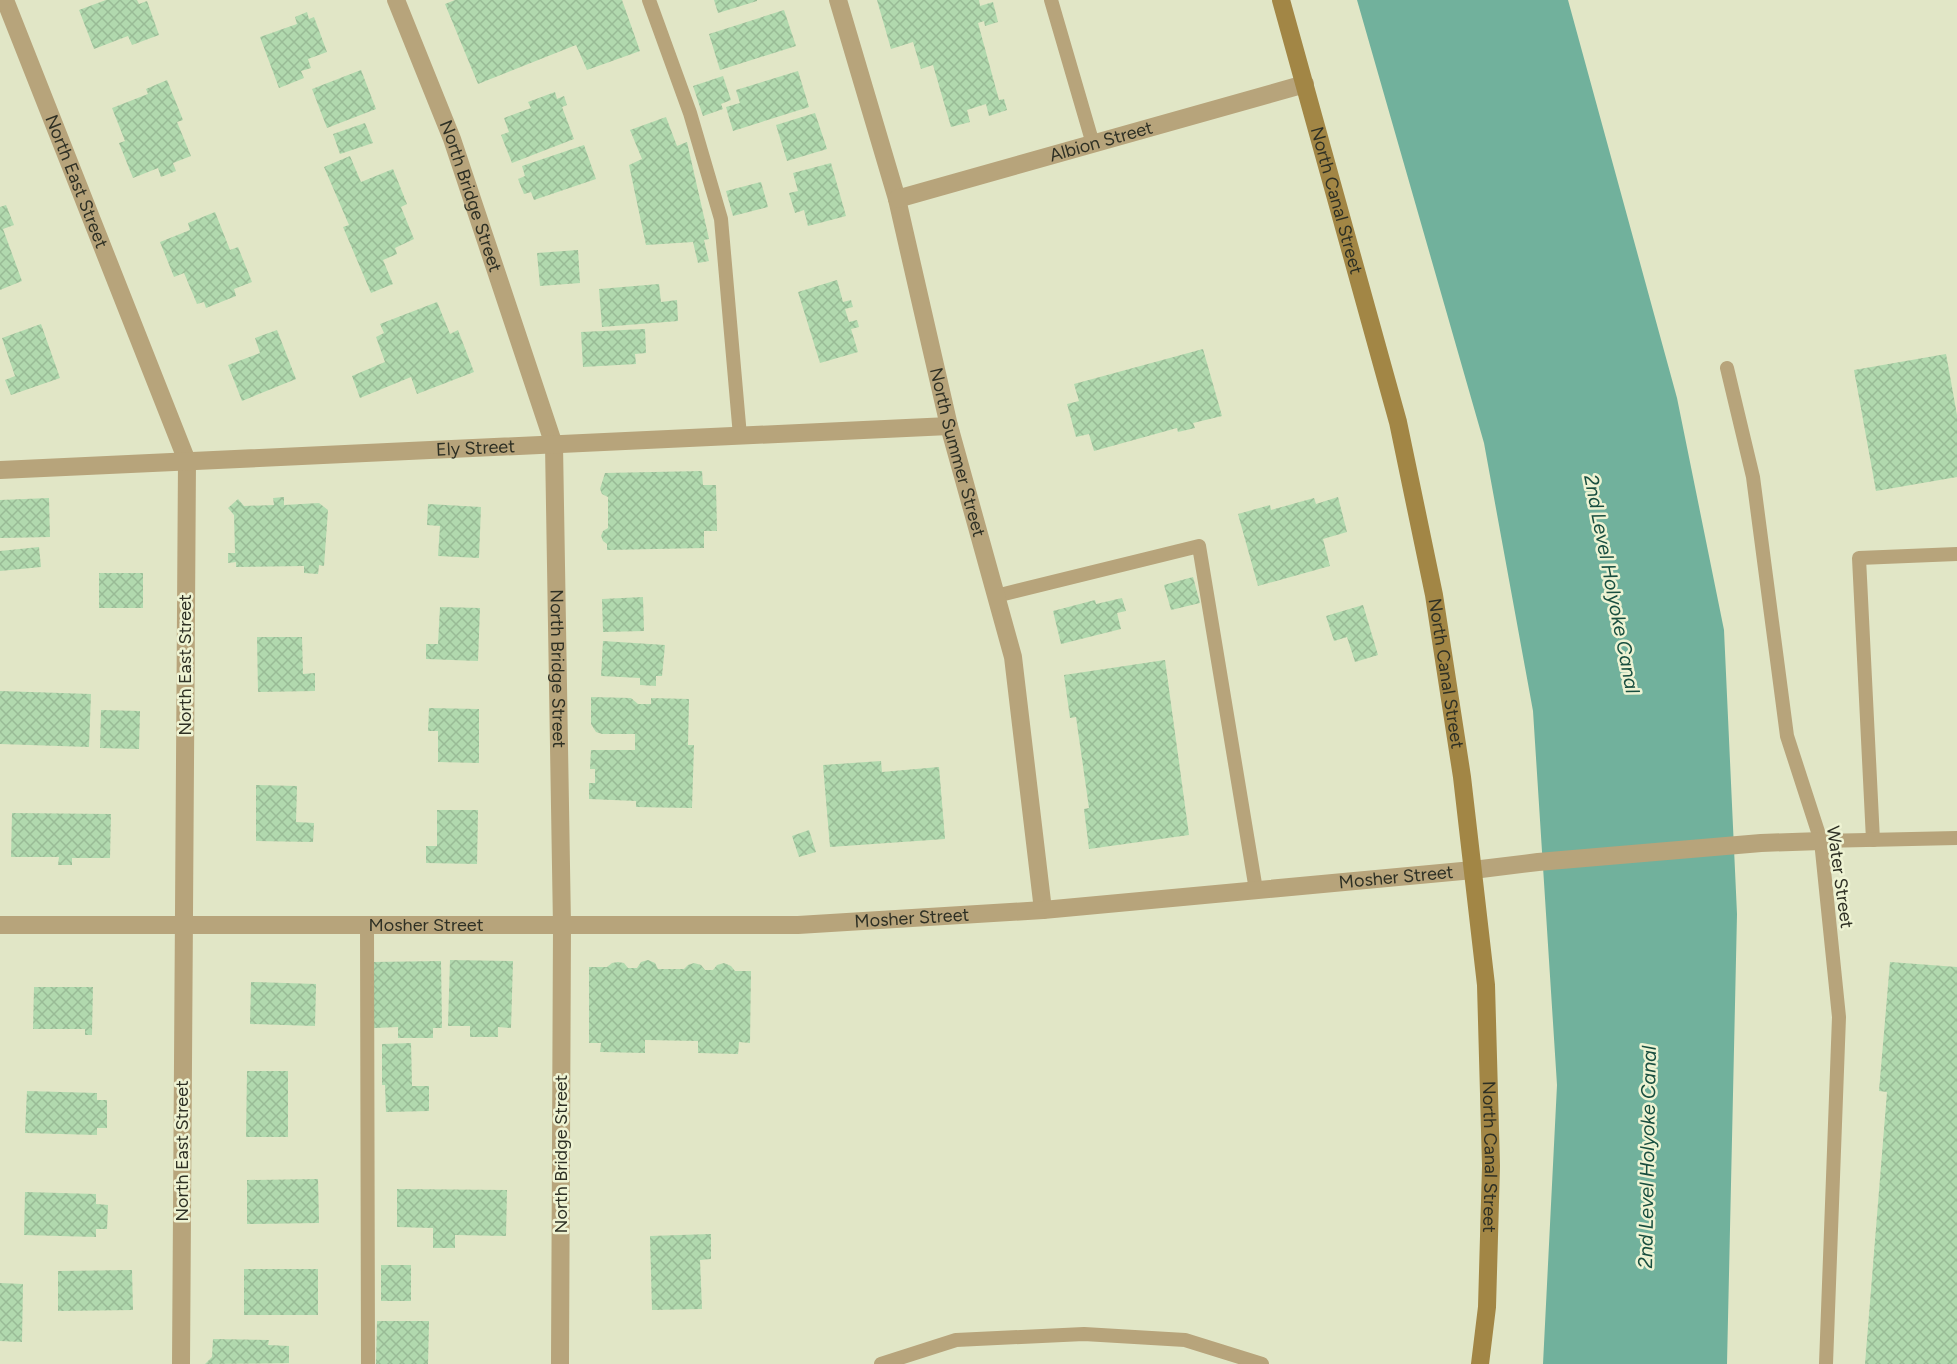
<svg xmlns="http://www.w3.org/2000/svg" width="1957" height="1364" viewBox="0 0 1957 1364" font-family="Figtree,sans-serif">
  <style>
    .water { fill: #71b19c }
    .building { fill: url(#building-cross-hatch) }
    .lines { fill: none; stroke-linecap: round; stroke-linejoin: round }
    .lane { stroke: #b7a47b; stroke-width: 14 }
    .street { stroke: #b7a47b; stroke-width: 18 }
    .secondary { stroke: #a28645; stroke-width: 18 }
    .labels { text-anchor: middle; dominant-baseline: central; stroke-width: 5; stroke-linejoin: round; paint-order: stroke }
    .street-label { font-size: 18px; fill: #2e3024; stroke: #eef3d3 }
    .water-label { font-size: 20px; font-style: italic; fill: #184e3f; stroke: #eef3d3 }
  </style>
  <defs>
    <pattern id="building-cross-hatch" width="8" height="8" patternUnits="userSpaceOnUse" patternTransform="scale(1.5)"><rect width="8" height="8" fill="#b1d9ae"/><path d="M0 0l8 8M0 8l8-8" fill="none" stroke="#99bb96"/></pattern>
  </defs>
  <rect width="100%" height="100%" fill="#e1e6c6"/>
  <path class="water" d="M1357,0H1568L1677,398L1724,630L1737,914L1727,1364H1543L1557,1085L1533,711L1484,443Z"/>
  <g class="building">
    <path d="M106,0H137L139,4L147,1L159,35L132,45L128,36L94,49L79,10Z"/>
    <path d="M455,0H622L640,51L587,70L576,45L478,84L445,4Z"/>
    <path d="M714,0H757V1L718,13Z"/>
    <path d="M877,0H979L980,6L993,2L998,22L985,26L984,21L978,23L999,100L1004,99L1007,110L989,116L986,104L967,110L970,122L951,127L933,65L921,69L913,42L891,49Z"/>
    <path d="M784,10L796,46L720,70L709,34Z"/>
    <path d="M307,12L309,19L314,17L327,52L308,59L311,68L301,71L304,78L279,88L260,37L297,24L295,17Z"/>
    <path d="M361,70L376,109L327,128L312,89Z"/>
    <path d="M798,71L809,107L733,131L726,107L740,103L736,90Z"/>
    <path d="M723,76L731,100L721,104L723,109L703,116L693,86Z"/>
    <path d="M167,80L183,120L177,122L191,156L173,163L176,171L161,177L158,168L133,178L119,143L125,141L112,108L148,94L146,89Z"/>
    <path d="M555,92L557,99L564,96L567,105L562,107L574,139L512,163L501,135L509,132L504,118L531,108L528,102Z"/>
    <path d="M815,113L827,149L787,161L776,125Z"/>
    <path d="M666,117L677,146L687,142L709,239L704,240L709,261L698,263L693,242L646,245L629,165L642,159L630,130Z"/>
    <path d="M365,123L373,143L340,154L333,134Z"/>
    <path d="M584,145L596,179L534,200L531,192L524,194L518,179L525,176L522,166Z"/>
    <path d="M350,156L361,182L393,169L407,204L401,207L414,239L395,248L397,254L383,260L393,284L371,293L343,227L349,225L324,167Z"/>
    <path d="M831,163L846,216L808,226L804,210L795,213L789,193L798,191L793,173Z"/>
    <path d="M761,182L768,207L733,216L726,191Z"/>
    <path d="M6,205L14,225L3,229L22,281L0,290V207Z"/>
    <path d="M215,212L230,250L238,247L252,282L234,289L236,296L206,308L204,302L197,304L184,273L174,277L160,242L190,230L188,223Z"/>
    <path d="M578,250L580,283L540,286L537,253Z"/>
    <path d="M837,280L843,302L851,300L853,307L845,309L849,322L857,320L859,327L851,329L858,352L820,363L798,292Z"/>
    <path d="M659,284L661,302L677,300L678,321L602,327L599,289Z"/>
    <path d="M437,302L450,334L458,330L474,372L417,394L411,377L360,398L352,376L385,362L376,337L384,333L380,324Z"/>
    <path d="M41,324L60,378L11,395L5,380L15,376L2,338Z"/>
    <path d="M645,329L646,353L635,354L636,364L583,367L581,332Z"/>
    <path d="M277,330L296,379L242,401L228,365L260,353L255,338Z"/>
    <path d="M1203,349L1222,416L1193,423L1195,428L1178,432L1177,428L1094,451L1089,434L1076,437L1067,404L1079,401L1074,384Z"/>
    <path d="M1946,354L1957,415V477L1876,491L1854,370Z"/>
    <path d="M702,471L703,485H716L717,531H704V548L607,550V544L603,541L601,536L603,531L608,528V497L602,494L600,489L605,473Z"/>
    <path d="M284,497V505L319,503L328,510L324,566L319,565L318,574L304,573V566L236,567V562L228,563V553H235L234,515L228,508L238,499L244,506L274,505L273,498Z"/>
    <path d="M1338,497L1347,532L1323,539L1330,566L1258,586L1238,514L1270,505L1271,510L1314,498L1316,504Z"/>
    <path d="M49,498L50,537L0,538V500Z"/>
    <path d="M428,504L481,507L479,558L438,556L440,526L427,525Z"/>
    <path d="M39,547L41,567L0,571V551Z"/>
    <rect x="99" y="573" width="44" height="35"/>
    <path d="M1193,577L1200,603L1171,610L1164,585Z"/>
    <path d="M643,597L644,631L603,632L602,599Z"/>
    <path d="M1122,598L1126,611L1117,613L1121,629L1061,644L1053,611L1095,600L1096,604Z"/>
    <path d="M1363,605L1378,655L1355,662L1347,637L1334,641L1326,616Z"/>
    <path d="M440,607L480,608L478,661L426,659V644H438Z"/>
    <path d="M257,637H302L303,674L315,673V691L258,692Z"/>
    <path d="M603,641L665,645L662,676H656V686L640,685V678L601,676Z"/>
    <path d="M1165,660L1189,835L1089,849L1084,809L1089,808L1076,717L1070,718L1064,675Z"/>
    <path d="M0,691L91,694L89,747L0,744Z"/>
    <path d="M591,697L631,698L638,704H651V698L689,699L688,745H694L692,808L636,807V801L589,799V783H595V769H590L591,750H635V734H602L596,732L591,724Z"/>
    <path d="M429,708L479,709V763L438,762V731H428Z"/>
    <path d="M101,710L140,711L139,749L100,748Z"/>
    <path d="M881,761L882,772L939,767L945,839L830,847L823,765Z"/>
    <path d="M256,785L297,786L296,822L314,823L313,842L256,841Z"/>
    <path d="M437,810H478L477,864L426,863V846H437Z"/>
    <path d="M12,813L111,814L110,858H72V865H58L59,857H11Z"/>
    <path d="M809,830L816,852L799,857L792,836Z"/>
    <path d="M450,960L513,961L511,1028L498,1027V1037H470V1026H448Z"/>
    <path d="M648,960L655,963L658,969H684L688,965L694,963L701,965L705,970H713L717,965L724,963L731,966L735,971H751L750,1043L739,1042L738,1054L698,1053V1041L645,1040V1053L600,1052L601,1043H589V967H607L612,963L618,962L624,963L628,968H637L641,962Z"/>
    <path d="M441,961L442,1028H433V1038H398V1027L374,1028L373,962Z"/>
    <path d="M1890,962L1957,967V1364H1865L1887,1092L1879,1091Z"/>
    <path d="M251,982L316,984L315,1026L250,1024Z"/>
    <path d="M34,987H93L92,1035H85V1029H33Z"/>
    <path d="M411,1043L412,1086H429V1111L386,1112L385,1085H382V1044Z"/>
    <path d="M247,1071H288V1137H246Z"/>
    <path d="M27,1091L97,1093V1100H107V1128H97V1135L25,1133Z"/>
    <path d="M318,1179L319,1223L247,1224V1180Z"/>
    <path d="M397,1189L507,1190L506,1236L455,1235V1248H433V1228L397,1227Z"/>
    <path d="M25,1192L96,1194V1204L108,1205L107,1229H96V1237L24,1235Z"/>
    <path d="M711,1234V1259L700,1260L702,1309L652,1310L650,1236Z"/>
    <rect x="381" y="1265" width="30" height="36"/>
    <rect x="244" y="1269" width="74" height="46"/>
    <path d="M132,1270L133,1310L58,1311V1271Z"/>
    <path d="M0,1283L23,1284L22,1342L0,1341Z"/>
    <path d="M377,1321H429L428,1364H376Z"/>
    <path d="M213,1339L269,1340L268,1345L289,1346V1363L205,1364L212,1357Z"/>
  </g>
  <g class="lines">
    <g class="lane">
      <path d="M649,0L690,113L721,219L740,436"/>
      <path d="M1051,0L1093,144"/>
      <path d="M1727,368L1753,477L1787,736L1821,841L1839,1017L1826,1364"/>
      <path d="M996,596L1199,546L1256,890"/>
      <path d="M1873,840L1859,558L1957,554"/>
      <path d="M1821,841L1957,838"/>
      <path d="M367,926L368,1364"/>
      <path d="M881,1364L956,1340L1084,1334L1185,1340L1262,1364"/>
    </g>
    <g class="street">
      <path id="s1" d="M5,0L187,461L181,1364"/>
      <path id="s2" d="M396,0L452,139L554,445L562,926L560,1364"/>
      <path id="s3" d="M838,0L897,199L949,426L1013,657L1043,910"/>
      <path id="s4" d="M897,199L1305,84"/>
      <path id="s5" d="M0,470L949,426"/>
      <path id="s6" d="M0,925H798L1043,910L1473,870L1538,862L1761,843L1821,841"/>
    </g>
    <path class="secondary" id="s7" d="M1281,0L1398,422L1434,595L1462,777L1486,985L1491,1166L1487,1307L1480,1364"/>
  </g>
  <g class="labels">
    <g class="street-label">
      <text stroke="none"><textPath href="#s4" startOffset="212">Albion Street</textPath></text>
      <text stroke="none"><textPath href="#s1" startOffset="195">North East Street</textPath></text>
      <text stroke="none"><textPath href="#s2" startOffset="210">North Bridge Street</textPath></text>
      <text stroke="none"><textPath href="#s7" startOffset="208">North Canal Street</textPath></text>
      <text stroke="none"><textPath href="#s5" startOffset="476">Ely Street</textPath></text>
      <text stroke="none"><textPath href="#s3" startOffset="468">North Summer Street</textPath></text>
      <text transform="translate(185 665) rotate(-90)">North East Street</text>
      <text stroke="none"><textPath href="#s2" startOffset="696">North Bridge Street</textPath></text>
      <text stroke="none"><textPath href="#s7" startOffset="694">North Canal Street</textPath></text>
      <text stroke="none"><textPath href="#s6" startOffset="1398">Mosher Street</textPath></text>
      <text transform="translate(1840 877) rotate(82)">Water Street</text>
      <text stroke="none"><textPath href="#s6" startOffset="912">Mosher Street</textPath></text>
      <text stroke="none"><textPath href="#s6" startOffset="426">Mosher Street</textPath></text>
      <text transform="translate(182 1151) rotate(-90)">North East Street</text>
      <text transform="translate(561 1154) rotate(-90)">North Bridge Street</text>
      <text stroke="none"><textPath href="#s7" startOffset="1180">North Canal Street</textPath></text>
    </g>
    <g class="water-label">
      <text transform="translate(1612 584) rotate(79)">2nd Level Holyoke Canal</text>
      <text transform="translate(1647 1157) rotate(-89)">2nd Level Holyoke Canal</text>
    </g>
  </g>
</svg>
